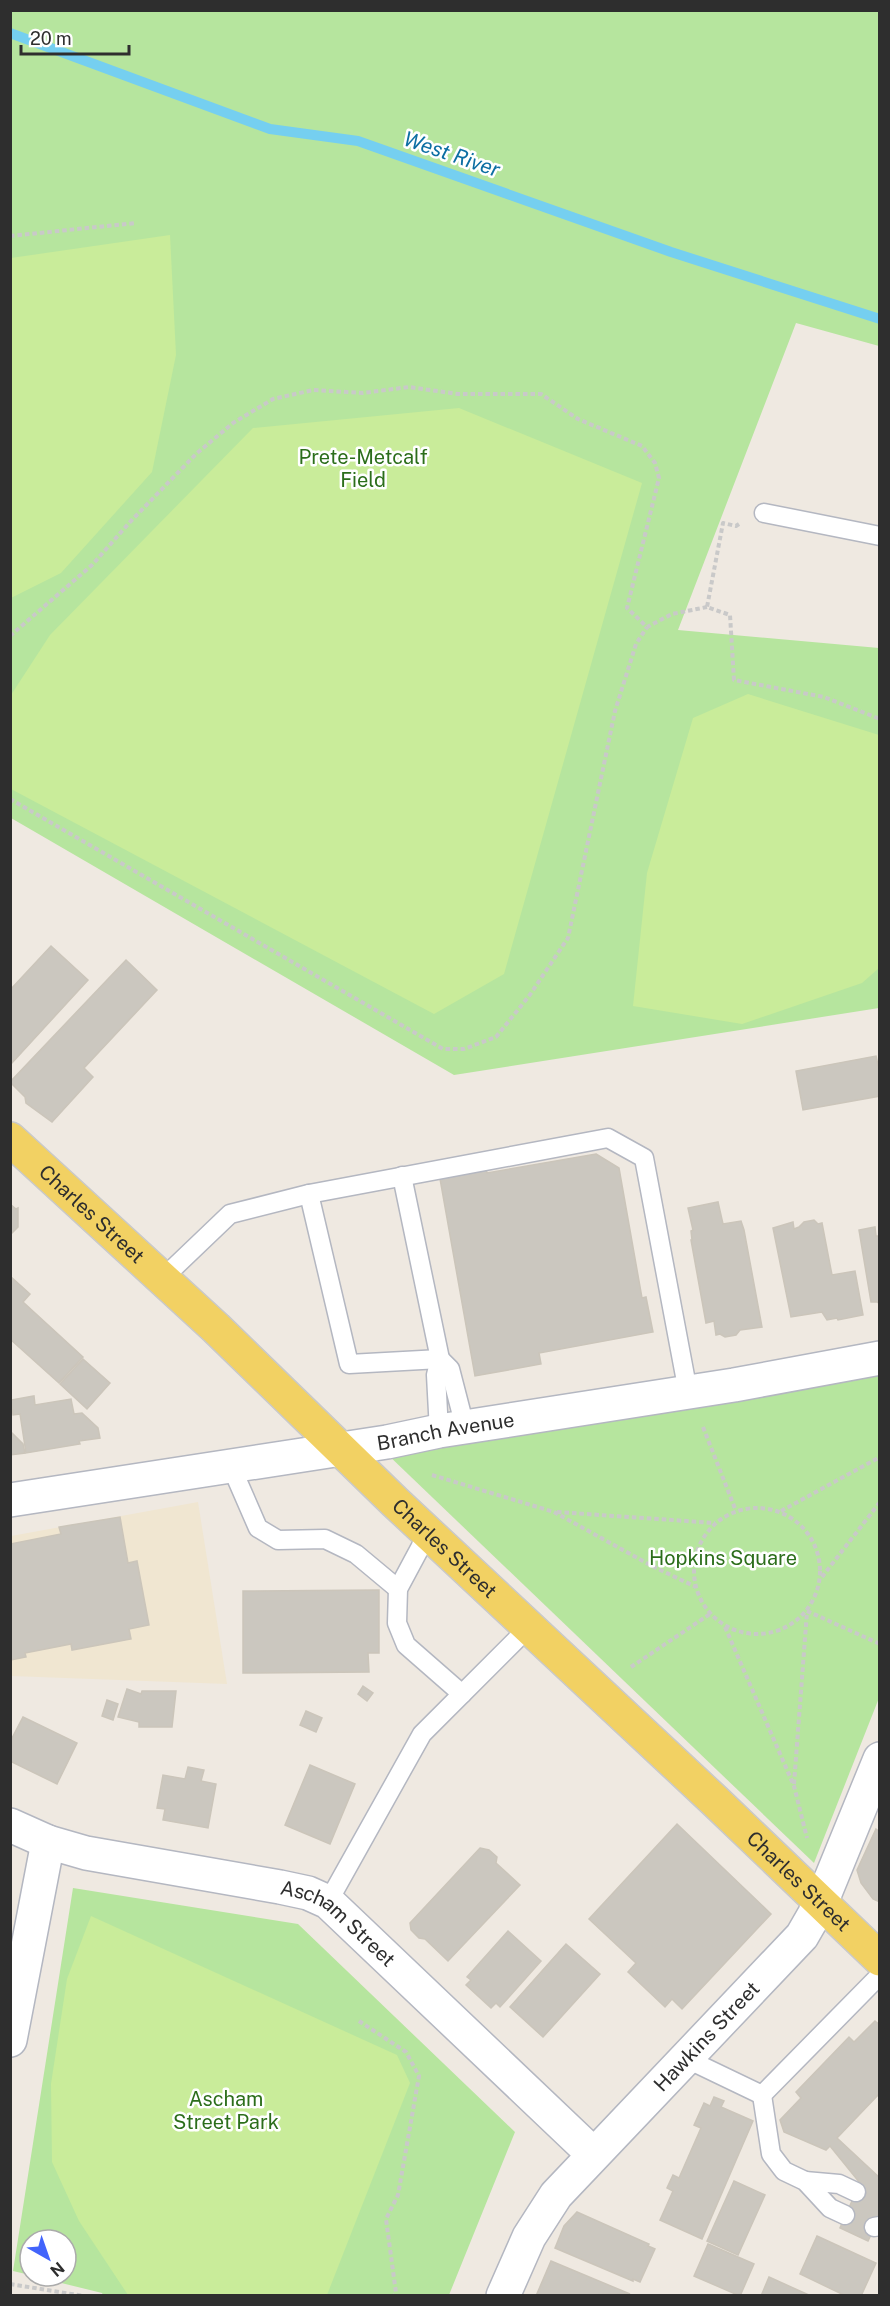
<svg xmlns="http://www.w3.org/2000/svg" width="890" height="2306" viewBox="0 0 890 2306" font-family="'Public Sans',sans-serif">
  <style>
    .education { fill: #f0e6d1 }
    .green { fill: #b6e59e }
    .pitch { fill: #c9ec9a }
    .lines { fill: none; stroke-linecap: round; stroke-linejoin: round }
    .stream { stroke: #75cff0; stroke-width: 10 }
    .building { fill: #cbc7bf; stroke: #cbc5ba; stroke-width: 1.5 }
    .lane-casing { stroke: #b4b7c1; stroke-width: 21 }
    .street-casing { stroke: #b4b7c1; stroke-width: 36 }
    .secondary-casing { stroke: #b4b7c1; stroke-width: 36 }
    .primary-casing { stroke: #c9c9c9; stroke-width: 36 }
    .path { stroke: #c9c9c9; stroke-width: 4; stroke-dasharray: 4.5 3; stroke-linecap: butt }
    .lane { stroke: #fff; stroke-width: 18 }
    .street { stroke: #fff; stroke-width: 33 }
    .secondary { stroke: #fff; stroke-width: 33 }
    .primary { stroke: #f2d163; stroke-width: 33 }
    .labels { text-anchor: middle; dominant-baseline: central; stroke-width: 5; stroke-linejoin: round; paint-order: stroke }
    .park-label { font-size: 20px; fill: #2c6e1b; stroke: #fff }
    .street-label { font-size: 20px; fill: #2e2e2e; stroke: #fff }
    .water-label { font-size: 21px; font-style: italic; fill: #0d6fa3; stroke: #fff }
  </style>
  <rect width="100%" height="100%" fill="#efe9e1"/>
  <path class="education" d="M198,1502L227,1684L11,1676V1536Z"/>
  <g class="green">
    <path d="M11,11H879V346L796,323L678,630L879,648V1008L454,1075L11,818Z"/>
    <path d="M879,1374V1698L814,1863L385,1452Z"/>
    <path d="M73,1888L298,1924L515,2132L449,2295H103L102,2293L33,2276H66V2240H30V2275L13,2271Z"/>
  </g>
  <g class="pitch">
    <path d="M170,235L176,355L152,472L61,573L11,598V258Z"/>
    <path d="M459,408L642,483L504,974L434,1014L11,789V695L50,635L253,428Z"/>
    <path d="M748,694L879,735V968L862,983L742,1024L633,1006L647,873L693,718Z"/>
    <path d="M91,1916L397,2055L410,2083L327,2295H128L79,2221L52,2162L51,2084L67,1979Z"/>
  </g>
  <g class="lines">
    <path class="stream" d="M10,33L270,129L358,141L671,252L880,319"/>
  </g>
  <g class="building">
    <path d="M51,946L88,980L10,1065V990Z"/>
    <path d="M126,960L157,990L84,1068L93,1077L52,1122L26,1103L25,1097L10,1082Z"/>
    <path d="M876,1056L880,1074V1096L803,1110L796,1071Z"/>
    <path d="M596,1154L619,1168L642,1298L646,1297L653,1332L539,1353L541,1364L475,1376L439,1173L485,1165L487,1173Z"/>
    <path d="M718,1202L723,1224L741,1221L744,1230L762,1327L740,1330L736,1335L725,1337L720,1334L716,1335L714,1321L706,1323L691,1240H692L691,1231L693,1230L688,1208Z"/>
    <path d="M10,1204L16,1209L18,1208V1227L10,1235Z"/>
    <path d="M814,1220L818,1224L822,1223L832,1275L855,1271L863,1315L838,1320L837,1318L827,1320L822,1312L791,1317L773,1228L793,1222L794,1229L799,1227L804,1222Z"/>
    <path d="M875,1227L876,1236H880V1304L877,1302H871L859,1230Z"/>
    <path d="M10,1276L30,1294L23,1302L83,1357L59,1383L10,1339Z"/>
    <path d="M83,1359L110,1383L87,1409L60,1384Z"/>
    <path d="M34,1396L35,1405L71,1399L74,1414L82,1413L98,1428L100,1438L79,1441L80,1444L26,1453L20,1414L13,1415L11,1400Z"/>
    <path d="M10,1431L23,1444L25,1453L10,1455Z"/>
    <path d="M120,1517L128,1563L137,1561L149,1625L129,1629L131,1639L72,1650L71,1644L25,1653L26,1657L10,1660V1544L61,1534L59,1527Z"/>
    <path d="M379,1590V1653H368L369,1672L243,1673V1591Z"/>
    <path d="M363,1686L373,1693L367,1701L358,1694Z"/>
    <path d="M127,1689L141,1694L142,1691H176L172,1727H139V1722L118,1717Z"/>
    <path d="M107,1700L118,1704L113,1720L102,1716Z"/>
    <path d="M306,1711L322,1718L316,1732L300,1725Z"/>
    <path d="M23,1717L77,1743L57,1784L10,1761V1742Z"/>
    <path d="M310,1765L355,1784L330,1844L285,1825Z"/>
    <path d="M188,1767L204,1770L201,1781L216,1784L208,1828L163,1820L165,1809L157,1808L163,1775L185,1779Z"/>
    <path d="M677,1824L771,1914L682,2009L672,1999L665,2007L628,1972L636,1963L589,1919Z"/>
    <path d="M876,1829L880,1832V1902L873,1899L861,1883L857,1870Z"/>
    <path d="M480,1848L489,1850L497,1857L496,1863L520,1885L448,1961L425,1939L419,1938L411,1930L410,1923Z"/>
    <path d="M508,1931L541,1961L500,2007L496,2003L491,2008L466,1985L471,1980L467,1977Z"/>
    <path d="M566,1944L600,1974L543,2037L510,2007Z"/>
    <path d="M875,2021L880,2025V2093L837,2138L880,2178V2216L868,2241L840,2228L860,2183L830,2146L826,2150L784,2132L780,2120L801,2098L796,2092L849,2037L854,2042Z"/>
    <path d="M714,2097L724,2101L721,2107L753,2121L702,2239L660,2220L673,2191L667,2188L673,2175L679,2178L701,2128L694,2125L704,2103L710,2106Z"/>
    <path d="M734,2181L765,2195L738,2255L707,2241Z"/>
    <path d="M577,2212L649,2244L648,2246L655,2249L640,2282L633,2279V2281L555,2248L564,2226Z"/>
    <path d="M817,2236L876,2263L861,2296H846L800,2274Z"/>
    <path d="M708,2244L754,2264L740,2296L694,2276Z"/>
    <path d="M551,2261L630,2294L536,2296Z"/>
    <path d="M769,2277L811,2296H761Z"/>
  </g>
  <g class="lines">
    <defs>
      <g id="lane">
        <path d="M764,513L880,536"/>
        <path d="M402,1176L440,1359L436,1375L439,1431"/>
        <path d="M309,1194L349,1364L440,1359L450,1369L465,1427"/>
        <path d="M162,1279L230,1214L309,1194L608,1138L644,1158L688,1392"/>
        <path d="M231,1466L258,1528L278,1540L325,1539L356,1554L398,1589"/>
        <path d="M428,1533L398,1589L397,1623L406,1645L462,1694"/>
        <path d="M328,1902L422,1734L528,1628"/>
        <path d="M685,2058L762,2095L880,1975"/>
        <path d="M762,2095L771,2154L784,2171L805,2181L830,2208L845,2215"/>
        <path d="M805,2181L839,2184L856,2192"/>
        <path d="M874,2227L880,2226"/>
      </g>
      <g id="street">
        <path id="s1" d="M10,1825L48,1842L86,1853L280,1887L308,1893L328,1902L593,2154"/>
        <path d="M10,2040L48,1842"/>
        <path id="s2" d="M503,2296L529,2237L556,2195L802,1936L821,1903"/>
      </g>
      <g id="secondary">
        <path id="s3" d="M10,1500L387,1442L439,1431L734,1385L880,1358"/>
        <path d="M821,1903L880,1759"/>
      </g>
      <g id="primary">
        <path id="s4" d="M10,1139L216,1328L395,1502L715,1801L880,1959"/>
      </g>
    </defs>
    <use href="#lane" class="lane-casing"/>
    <use href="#street" class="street-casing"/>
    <use href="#secondary" class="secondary-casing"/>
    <use href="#primary" class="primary-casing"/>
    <g class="path">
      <path d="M10,236L136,223"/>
      <path d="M739,524L736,526L723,523L707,607L730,615L734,680L824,697L880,719"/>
      <path d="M10,636L92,565L130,522L196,454L233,423L273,399L313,390L363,393L409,387L458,394H541L578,419L642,446L655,463L659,478L627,608L647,627L672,614L707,607"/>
      <path d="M10,799L443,1049H464L496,1037L529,996L568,938L615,711L636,644L647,627"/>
      <path d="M703,1427L736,1511"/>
      <path d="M432,1475L554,1512L652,1566L696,1587"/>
      <circle cx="757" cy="1571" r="63"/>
      <path d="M781,1511L880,1457"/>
      <path d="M557,1512L715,1523"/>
      <path d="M822,1577L880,1502"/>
      <path d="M807,1611L880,1644"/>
      <path d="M725,1627L794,1786L807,1838"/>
      <path d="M631,1667L710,1614"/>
      <path d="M794,1784L807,1612"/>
      <path d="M359,2021L406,2052L419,2076L398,2195L386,2219L396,2293L394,2296"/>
      <path d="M10,2284L84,2296"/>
    </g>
    <use href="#lane" class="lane"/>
    <use href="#street" class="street"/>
    <use href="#secondary" class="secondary"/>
    <use href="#primary" class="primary"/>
  </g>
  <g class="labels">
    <g class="park-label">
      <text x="363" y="457">Prete-Metcalf<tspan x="363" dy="23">Field</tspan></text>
      <text x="723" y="1558">Hopkins Square</text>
      <text x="226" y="2099">Ascham<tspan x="226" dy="23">Street Park</tspan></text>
    </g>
    <g class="street-label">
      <text stroke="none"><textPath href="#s4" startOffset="111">Charles Street</textPath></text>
      <text stroke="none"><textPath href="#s3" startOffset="441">Branch Avenue</textPath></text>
      <text stroke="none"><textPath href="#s4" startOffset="597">Charles Street</textPath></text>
      <text stroke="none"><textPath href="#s4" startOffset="1083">Charles Street</textPath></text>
      <text stroke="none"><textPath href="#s1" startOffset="348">Ascham Street</textPath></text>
      <text stroke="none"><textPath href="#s2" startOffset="333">Hawkins Street</textPath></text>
    </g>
    <g class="water-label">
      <text transform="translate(452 154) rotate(19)">West River</text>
    </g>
  </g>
  <rect width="890" height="2306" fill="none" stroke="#2e2e2e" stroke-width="24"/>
  <g transform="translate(48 2258) rotate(140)"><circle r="28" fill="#ffffff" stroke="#ababab" stroke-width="1.5"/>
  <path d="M0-4.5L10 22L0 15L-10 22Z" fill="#4264fb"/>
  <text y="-9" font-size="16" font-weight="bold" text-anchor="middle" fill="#2e2e2e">N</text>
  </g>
  <path d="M21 45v9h108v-9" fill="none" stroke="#2e2e2e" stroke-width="3"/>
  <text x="30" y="45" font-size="18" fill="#2e2e2e" stroke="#ffffff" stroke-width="4.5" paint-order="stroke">20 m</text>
</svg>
